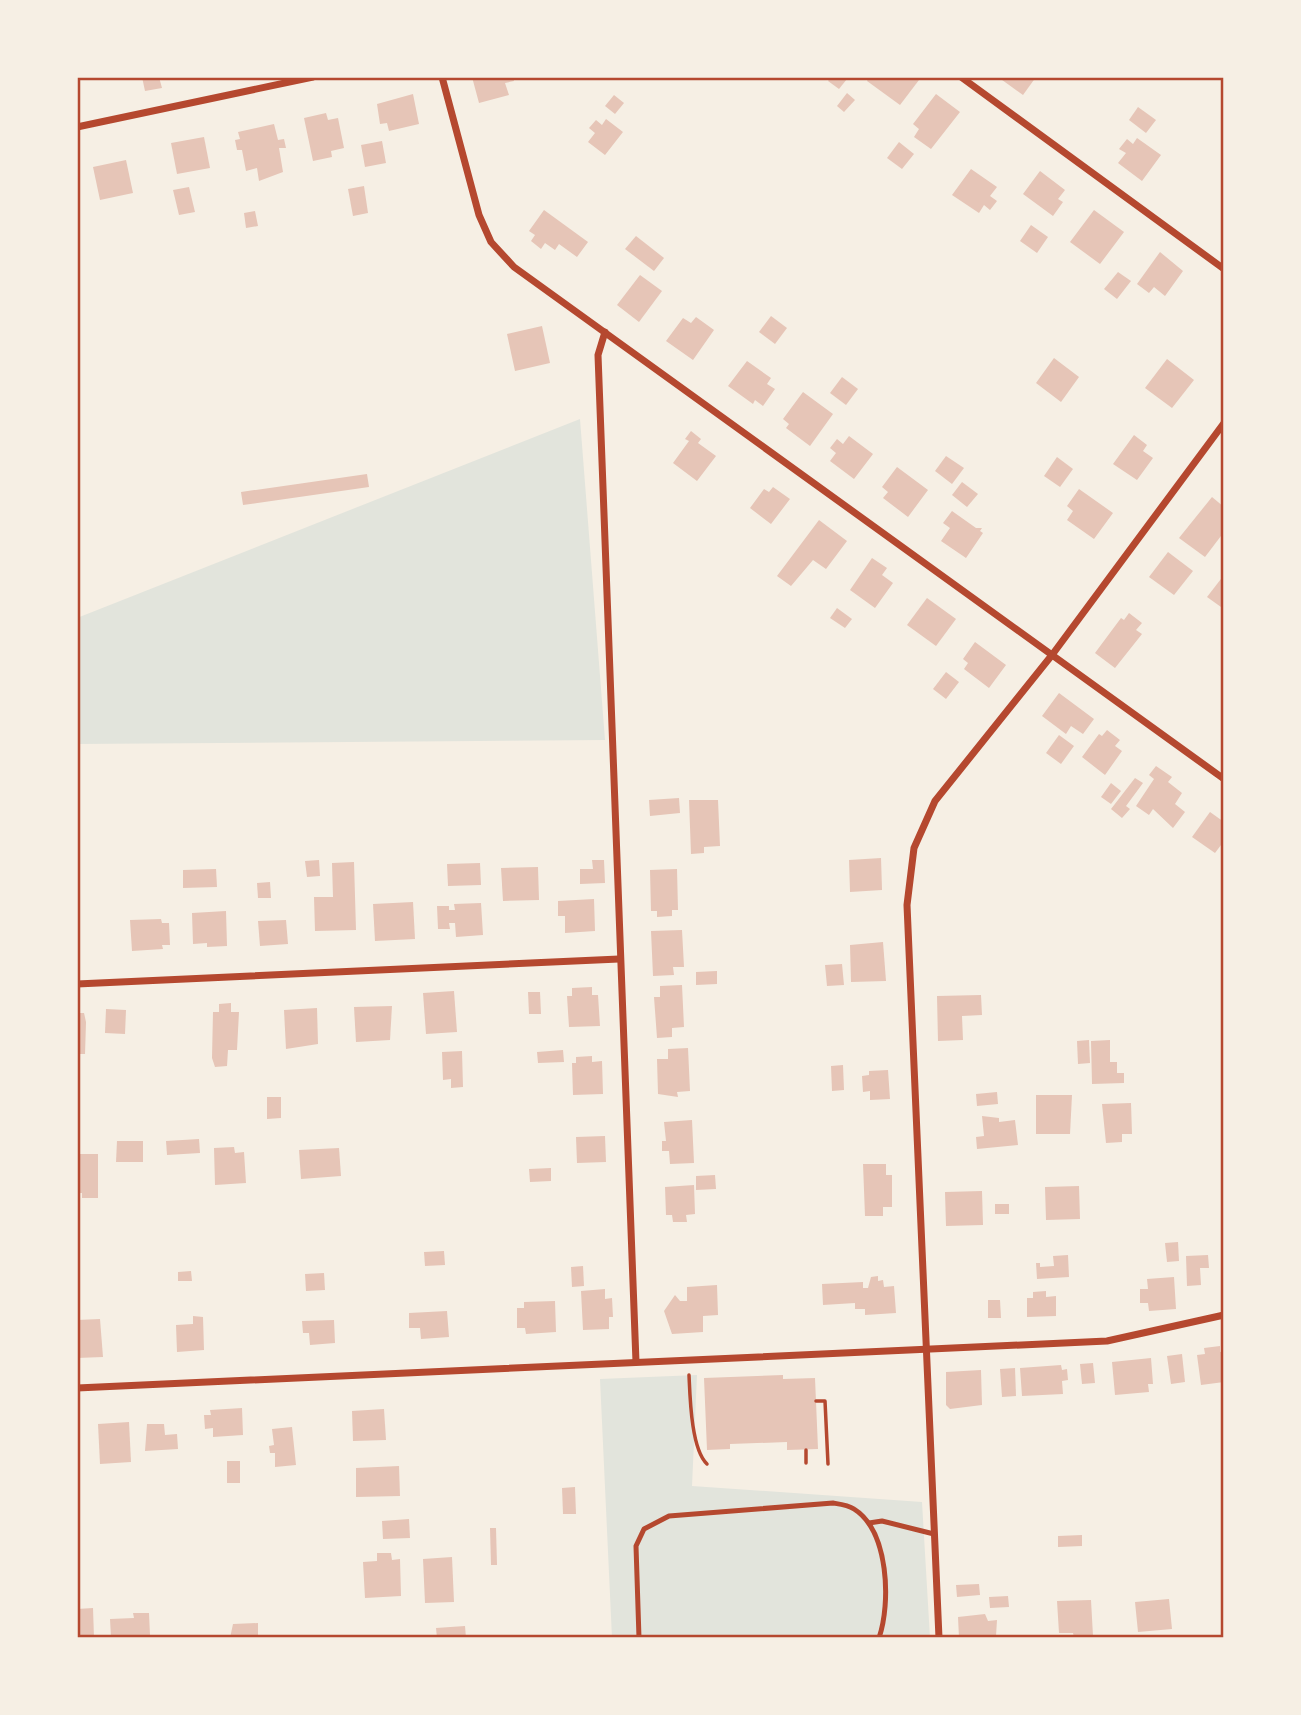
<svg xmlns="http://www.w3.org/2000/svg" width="1301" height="1715" viewBox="0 0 1301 1715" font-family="Inter,sans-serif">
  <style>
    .green { fill: #e2e4dc }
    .building { fill: #e6c5b7 }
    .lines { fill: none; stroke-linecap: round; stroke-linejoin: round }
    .path { stroke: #b5482f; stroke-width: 3.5 }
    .service { stroke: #b5482f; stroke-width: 5 }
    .minor { stroke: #b5482f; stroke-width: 7 }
    .neatline { fill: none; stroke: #b5482f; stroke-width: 2.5 }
  </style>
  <rect width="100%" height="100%" fill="#f6efe4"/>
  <g class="green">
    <path d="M580,419L605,740L77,744V618Z"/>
    <path d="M697,1375L692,1486L922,1502L930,1638H612L600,1379Z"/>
  </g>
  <g class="building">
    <path d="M142,77H159L162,88L145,91Z"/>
    <path d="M472,77H513L514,81L505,83L509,95L479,103Z"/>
    <path d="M831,77H844L847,79L839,89L828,81Z"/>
    <path d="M869,77H915L919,80L900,105L867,81Z"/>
    <path d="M998,77H1036L1023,95Z"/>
    <path d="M847,93L855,100L844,112L837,106Z"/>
    <path d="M413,94L419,124L389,131L387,123L380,124L377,104Z"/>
    <path d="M936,94L960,112L931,149L914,137L919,129L913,124Z"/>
    <path d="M614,95L624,103L615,114L605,106Z"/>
    <path d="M1138,107L1156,120L1146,133L1129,120Z"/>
    <path d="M326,113L328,120L338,118L344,148L331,151L332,157L313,161L304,118Z"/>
    <path d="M606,119L623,132L605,155L588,142L595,133L589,128L596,120L602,125Z"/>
    <path d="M274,124L278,140L284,139L286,148H279L283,172L259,181L257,168L246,171L242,150H237L235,140L240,139L238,132Z"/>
    <path d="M204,137L210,168L177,174L171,143Z"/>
    <path d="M1137,138L1161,155L1142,181L1118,163L1126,153L1119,149L1127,139L1133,144Z"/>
    <path d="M382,141L386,163L365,167L361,145Z"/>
    <path d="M899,142L914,154L902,169L887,158Z"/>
    <path d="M126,160L133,193L100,200L93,167Z"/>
    <path d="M971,169L997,187L990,196L997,201L990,210L984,205L979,213L952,195Z"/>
    <path d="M1040,171L1065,190L1058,199L1063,202L1053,216L1023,194Z"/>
    <path d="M364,186L368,213L353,216L348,189Z"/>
    <path d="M189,187L195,212L179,215L173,190Z"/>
    <path d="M544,210L588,242L577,257L559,244L555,250L545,243L541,249L531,241L535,235L529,231Z"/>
    <path d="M1094,210L1124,232L1100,264L1070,242Z"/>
    <path d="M255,211L258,226L246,228L244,213Z"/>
    <path d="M1031,225L1048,237L1037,253L1020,241Z"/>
    <path d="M636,236L664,258L654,271L625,249Z"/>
    <path d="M1160,252L1183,271L1165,296L1154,287L1149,293L1137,284Z"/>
    <path d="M1118,272L1131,281L1117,299L1104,289Z"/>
    <path d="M640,275L662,291L639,322L617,305Z"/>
    <path d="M771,316L787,328L775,344L759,332Z"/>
    <path d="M696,317L714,330L693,360L666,341L683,318L691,323Z"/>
    <path d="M542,326L550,363L515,371L507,334Z"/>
    <path d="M1054,358L1079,377L1061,402L1036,383Z"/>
    <path d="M1167,359L1194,380L1172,408L1145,388Z"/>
    <path d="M747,361L771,378L767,384L775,389L763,406L755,400L753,404L728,386Z"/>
    <path d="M842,377L858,389L846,405L830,393Z"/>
    <path d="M803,392L833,414L810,446L786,428L789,424L783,419Z"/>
    <path d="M691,431L701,439L698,443L716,456L697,481L673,463L689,441L685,439Z"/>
    <path d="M1134,435L1147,445L1143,451L1153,458L1137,480L1113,464Z"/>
    <path d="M849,436L873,454L854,479L830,461L836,453L830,448L837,439L843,444Z"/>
    <path d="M946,456L964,468L952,484L935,471Z"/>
    <path d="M1057,457L1073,469L1060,487L1044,476Z"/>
    <path d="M897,467L928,490L908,517L883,498L888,492L882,487Z"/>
    <path d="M367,474L369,487L243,505L241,492Z"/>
    <path d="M962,482L978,494L967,507L952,495Z"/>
    <path d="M773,487L790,499L771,524L750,508L764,489L769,492Z"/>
    <path d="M1079,489L1113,513L1094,539L1067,520L1073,511L1067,506Z"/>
    <path d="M1212,497L1224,507V532L1205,557L1179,538Z"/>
    <path d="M952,511L976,528H982L980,531L983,533L966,558L941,541L950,528L943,523Z"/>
    <path d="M819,520L847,541L826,569L813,560L791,586L777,576Z"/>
    <path d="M1168,552L1193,571L1174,595L1149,577Z"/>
    <path d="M872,558L887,568L882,575L893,583L875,608L850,590Z"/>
    <path d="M1224,575V602L1221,607L1207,597Z"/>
    <path d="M927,598L956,619L936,646L907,625Z"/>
    <path d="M837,608L852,619L845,628L830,618Z"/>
    <path d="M1129,613L1142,623L1136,630L1142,634L1115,668L1095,653L1121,618L1124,620Z"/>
    <path d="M975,642L1006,665L989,688L964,669L968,663L963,659Z"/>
    <path d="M946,672L959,682L946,699L933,689Z"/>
    <path d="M1059,693L1094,719L1083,734L1071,726L1066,734L1042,716Z"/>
    <path d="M1107,730L1120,740L1115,746L1122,751L1105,775L1082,757L1099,734L1102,736Z"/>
    <path d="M1059,735L1074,746L1061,764L1046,753Z"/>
    <path d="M1156,766L1172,777L1168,782L1182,793L1175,804L1185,812L1173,828L1153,809L1149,815L1136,806L1154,779L1149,775Z"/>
    <path d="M1135,778L1143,783L1126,806L1130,809L1122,818L1111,809Z"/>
    <path d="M1111,783L1121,791L1111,804L1101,797Z"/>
    <path d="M679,798L680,813L650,816L649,800Z"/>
    <path d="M689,800H718L720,846L704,847V853L691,854Z"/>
    <path d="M1210,812L1224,822V841L1215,853L1192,837Z"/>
    <path d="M881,858L882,890L850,892L849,860Z"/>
    <path d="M319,860L320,876L307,877L305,861Z"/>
    <path d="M592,860H604L605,883L580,884V869H593Z"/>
    <path d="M354,862L356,930L315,931L314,897H333L332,863Z"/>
    <path d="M480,863L481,885L448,886L447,864Z"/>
    <path d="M538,867L539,900L503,901L501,868Z"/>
    <path d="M216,869L217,887L183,888V870Z"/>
    <path d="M677,869L678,910H672V916L657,917V911H651L650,870Z"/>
    <path d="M270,882L271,898H258L257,883Z"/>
    <path d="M594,899L595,931L565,933V916H558V901Z"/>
    <path d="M413,902L415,939L375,941L373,904Z"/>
    <path d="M481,903L483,935L456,937L455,923H449L450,929H438L437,906H449V910H455L454,904Z"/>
    <path d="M226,911L227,946L207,947V943L193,944L192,913Z"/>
    <path d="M161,919L162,923H169L170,945H162L163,949L132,951L130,920Z"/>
    <path d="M286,920L288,944L260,946L258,921Z"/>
    <path d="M682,930L684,967H673L674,975L653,976L651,931Z"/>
    <path d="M883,942L886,981L851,982L850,945Z"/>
    <path d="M842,964L844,985L827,986L825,965Z"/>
    <path d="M717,971V984L696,985V972Z"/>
    <path d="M682,985L684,1027L672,1028V1037L657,1038L654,997H660V986Z"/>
    <path d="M592,987V995H598L600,1026L569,1027L567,996H572V988Z"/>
    <path d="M454,991L457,1032L426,1034L423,993Z"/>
    <path d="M528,992H540L541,1014H529Z"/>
    <path d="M981,995L982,1015L962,1016L963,1040L938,1041L937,996Z"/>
    <path d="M231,1003V1012H239L237,1050H228L227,1066L215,1067L212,1058L213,1012H219V1004Z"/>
    <path d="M392,1006L390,1040L356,1042L354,1007Z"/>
    <path d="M317,1008L318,1044L286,1049L284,1010Z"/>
    <path d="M106,1009L126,1010L125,1034L105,1033Z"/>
    <path d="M77,1013H84L86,1022L85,1054H77Z"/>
    <path d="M1089,1040L1090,1063L1078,1064L1077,1041Z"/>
    <path d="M1110,1040V1062H1117V1073H1124V1083L1092,1084L1091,1041Z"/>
    <path d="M688,1048L690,1091L677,1092L678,1097L658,1094L657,1059H668V1049Z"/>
    <path d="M563,1050L564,1062L538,1063L537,1052Z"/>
    <path d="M462,1051L463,1087L451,1088V1079L443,1080L442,1052Z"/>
    <path d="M592,1056V1062L602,1061L603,1094L573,1095L572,1063H576V1057Z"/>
    <path d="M843,1065L844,1090L832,1091L831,1066Z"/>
    <path d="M888,1070L890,1099L870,1100V1091L863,1092L862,1076L869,1075V1071Z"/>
    <path d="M997,1092L998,1104L977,1106L976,1094Z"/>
    <path d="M1036,1095H1072L1070,1134H1036Z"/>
    <path d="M267,1097H281V1118L267,1119Z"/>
    <path d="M1131,1103L1132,1134H1122V1142L1106,1143L1102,1104Z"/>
    <path d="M982,1116L999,1118V1122L1015,1120L1018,1145L977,1149L976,1137L984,1136Z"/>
    <path d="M692,1120L694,1163L670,1164L669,1151H662V1141H666L664,1122Z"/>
    <path d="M605,1136L606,1162L577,1163L576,1137Z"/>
    <path d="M199,1139L200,1153L167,1155L166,1141Z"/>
    <path d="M117,1141H143V1162H116Z"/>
    <path d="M234,1147L235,1153L244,1152L246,1183L215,1185L214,1148Z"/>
    <path d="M339,1148L341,1176L301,1179L299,1150Z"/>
    <path d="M77,1154H98V1198H82V1193H77Z"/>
    <path d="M863,1164H886V1175H892V1207H883V1216H865Z"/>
    <path d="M551,1168V1181L530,1182L529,1169Z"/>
    <path d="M715,1175L716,1189L696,1190V1176Z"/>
    <path d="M694,1185L695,1214L686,1215L687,1222H673L672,1215H666L665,1187Z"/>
    <path d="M1079,1186L1080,1219L1046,1220L1045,1187Z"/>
    <path d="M982,1191L983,1225L946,1226L945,1192Z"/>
    <rect x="995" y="1204" width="14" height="10"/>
    <path d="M1178,1242L1179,1261L1167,1262L1165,1243Z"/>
    <path d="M444,1251L445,1265L425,1266L424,1252Z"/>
    <path d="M1068,1255L1069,1277L1037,1279L1036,1263H1040V1267L1054,1266L1053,1256Z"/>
    <path d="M1208,1255L1209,1268H1200L1201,1285L1187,1286L1186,1256Z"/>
    <path d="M583,1266L584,1286L572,1287L571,1267Z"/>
    <path d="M191,1271L192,1281H178V1272Z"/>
    <path d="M324,1273L325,1290L306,1291L305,1274Z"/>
    <path d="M878,1276V1281L883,1280L884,1287L894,1286L896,1313L865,1315V1309H855V1303L823,1305L822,1284L863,1282V1288H868L871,1277Z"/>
    <path d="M1174,1277L1176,1309L1149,1311L1148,1303H1140V1289H1148L1147,1279Z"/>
    <path d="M717,1285L718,1315L703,1316V1332L672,1334L664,1311L675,1295L680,1301H687V1287Z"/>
    <path d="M605,1289V1299L612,1298L613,1317H609V1329L583,1330L581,1291Z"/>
    <path d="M1046,1291V1297L1056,1296V1316L1027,1317V1298H1033V1292Z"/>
    <path d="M988,1300H1000L1001,1318H988Z"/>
    <path d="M555,1301L556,1332L526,1334L525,1328H517V1308H524V1302Z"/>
    <path d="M447,1311L449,1337L421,1339L420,1328H409V1313Z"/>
    <path d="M193,1316L203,1317L204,1350L177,1352L176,1325L193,1324Z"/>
    <path d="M100,1319L103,1357L77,1358V1320Z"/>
    <path d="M334,1320L335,1343L310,1345L309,1333H303L302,1321Z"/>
    <path d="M1220,1346V1352L1224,1351V1382L1201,1385L1197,1355L1205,1354L1204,1348Z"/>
    <path d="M1182,1354L1185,1382L1171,1384L1167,1356Z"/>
    <path d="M1151,1358L1153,1384H1148L1149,1392L1115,1395L1112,1362Z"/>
    <path d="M1093,1363L1095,1383L1082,1384L1080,1364Z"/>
    <path d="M1061,1365L1062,1370L1067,1369L1068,1380L1062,1381L1063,1394L1022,1396L1020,1368Z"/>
    <path d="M1015,1368L1016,1396L1002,1397L1000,1369Z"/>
    <path d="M981,1370L982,1405L950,1409L946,1405V1372Z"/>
    <path d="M783,1375V1379L815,1378L818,1449L787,1450V1442L730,1444V1449L707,1450L704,1378Z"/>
    <path d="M242,1408L243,1435L213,1437V1428L205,1429L204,1415H211L210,1410Z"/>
    <path d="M384,1409L386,1440L353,1441L352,1411Z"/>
    <path d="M129,1422L131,1462L100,1464L98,1424Z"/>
    <path d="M147,1424H164L165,1435L177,1434L178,1449L145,1451Z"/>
    <path d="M292,1427L296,1465L275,1467V1453H270L269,1446L274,1445L272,1429Z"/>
    <rect x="227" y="1461" width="13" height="22"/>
    <path d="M399,1466L400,1496L356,1497V1468Z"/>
    <path d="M575,1487L576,1514H563L562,1488Z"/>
    <path d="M409,1519L410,1538L383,1539L382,1521Z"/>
    <path d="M490,1528H496L497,1565H491Z"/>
    <path d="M1082,1535V1546L1058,1547V1536Z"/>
    <path d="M377,1553H391L392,1560L400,1559L401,1596L365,1598L363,1562L377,1561Z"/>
    <path d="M452,1557L454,1602L425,1603L423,1559Z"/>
    <path d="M979,1584L980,1595L957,1597L956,1585Z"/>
    <path d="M1008,1596L1009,1607L990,1608L989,1597Z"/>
    <path d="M1169,1599L1172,1629L1138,1632L1135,1602Z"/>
    <path d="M1091,1600L1093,1636L1074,1637L1073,1633H1059L1057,1601Z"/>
    <path d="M93,1608L94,1638H77V1609Z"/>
    <path d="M133,1613H149L150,1635L111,1637L110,1619L134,1618Z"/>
    <path d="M985,1614L988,1621L997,1620L996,1636L959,1638L958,1617Z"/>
    <path d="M258,1623V1638H230L233,1624Z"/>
    <path d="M465,1626L466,1638H437L436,1628Z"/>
  </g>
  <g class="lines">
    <g class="path">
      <path d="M689,1375C690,1396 691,1449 707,1464"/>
      <path d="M816,1401H825L828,1464"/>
      <path d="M806,1450V1463"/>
    </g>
    <g class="service">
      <path d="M869,1523L882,1521L934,1534"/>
      <path d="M639,1638L636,1546L644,1529L669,1516L833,1503C839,1504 848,1505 854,1509C889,1531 891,1603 879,1638"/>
    </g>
    <g class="minor">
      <path d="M442,77L479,215L491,242L514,267L1224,779"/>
      <path d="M961,77L1224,269"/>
      <path d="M77,127L313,77"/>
      <path d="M605,332L598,355L636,1362"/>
      <path d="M77,984L619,959"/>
      <path d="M77,1388L1107,1341L1224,1315"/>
      <path d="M939,1638L907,905L914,848L935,801L1052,655L1224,423"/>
    </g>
  </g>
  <rect width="1301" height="1715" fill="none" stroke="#f6efe4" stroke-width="158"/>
  <rect x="79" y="79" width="1143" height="1557" class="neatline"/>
</svg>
